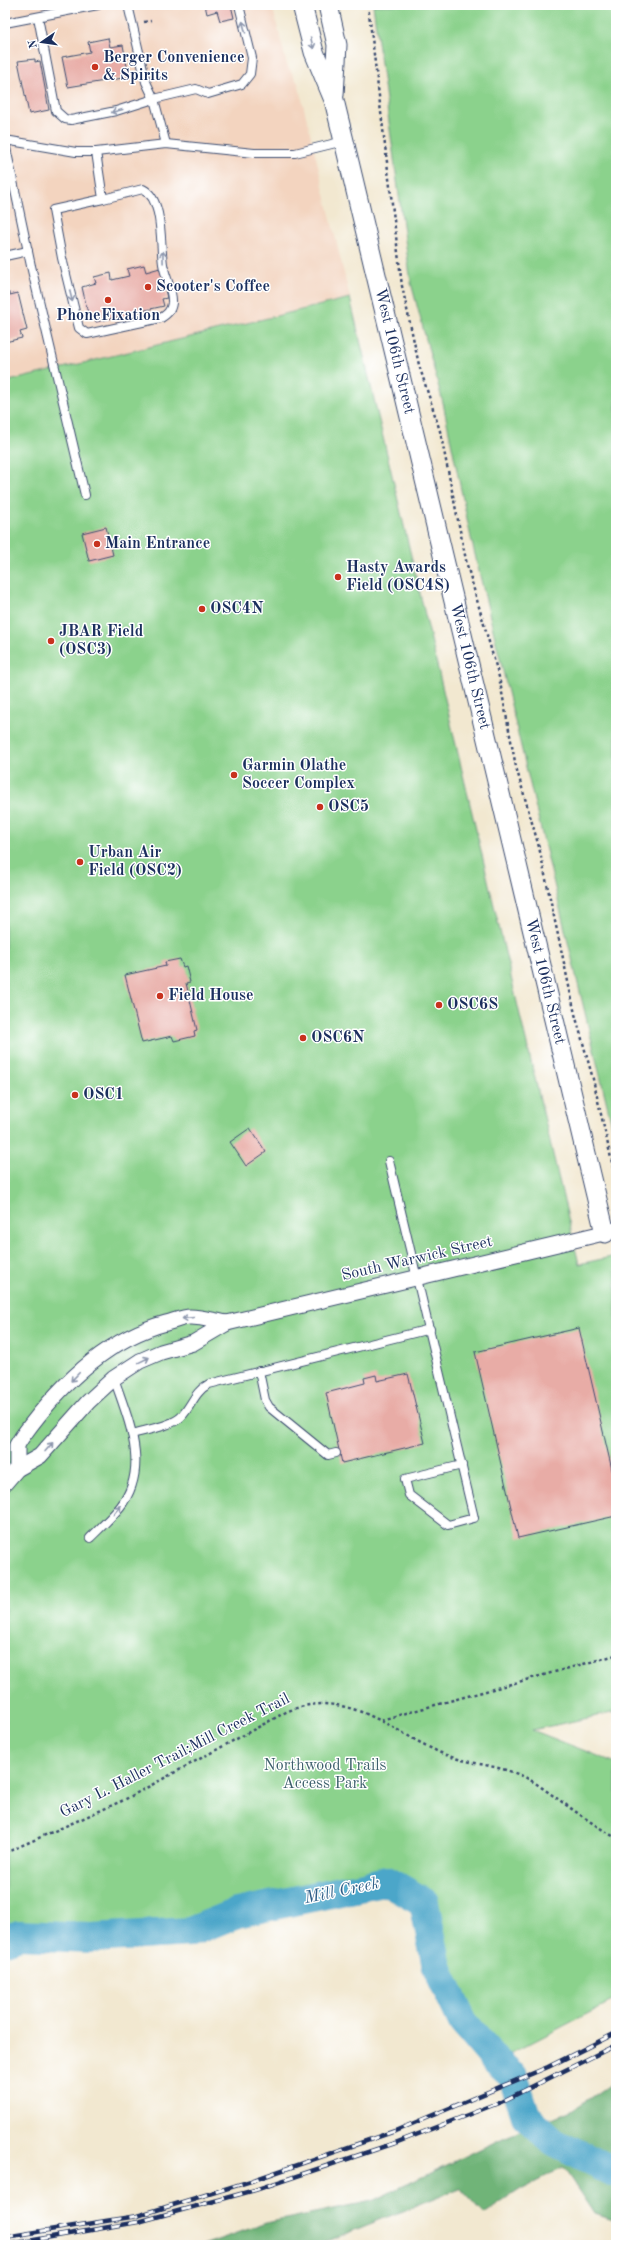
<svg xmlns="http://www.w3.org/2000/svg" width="621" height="2250" viewBox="0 0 621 2250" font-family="'Old Standard TT',serif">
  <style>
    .built { fill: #f3d4bf }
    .green { fill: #8bd28c; stroke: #538075 }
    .forest { fill: #70b478; stroke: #46726b }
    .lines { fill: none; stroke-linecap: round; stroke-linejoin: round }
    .river { stroke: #4ba6c9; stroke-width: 30 }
    .building { fill: #e8aca6 }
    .service-casing { stroke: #3b4b6f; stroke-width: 10 }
    .minor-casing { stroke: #3b4b6f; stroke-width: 17 }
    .tertiary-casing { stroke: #3b4b6f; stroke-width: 21 }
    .path { stroke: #3b4b6f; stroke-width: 2.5; stroke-dasharray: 3 3; stroke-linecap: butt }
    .service { stroke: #fff; stroke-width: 8 }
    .minor { stroke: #fff; stroke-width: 15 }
    .tertiary { stroke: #fff; stroke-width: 19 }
    .rail-casing { stroke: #1b2f5e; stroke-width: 4.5 }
    .rail { stroke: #fff; stroke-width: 3; stroke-dasharray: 9; stroke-linecap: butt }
    .oneway { stroke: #8d97ae }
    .poi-dot { fill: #c8321e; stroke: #fff; stroke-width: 1.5 }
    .labels { text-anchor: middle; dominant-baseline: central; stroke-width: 3; stroke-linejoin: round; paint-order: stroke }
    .poi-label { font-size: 16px; font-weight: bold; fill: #1b2f5e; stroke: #fff; text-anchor: start }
    .street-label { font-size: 16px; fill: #1b2f5e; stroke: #fff }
    .park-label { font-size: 16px; fill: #3d606c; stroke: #fff }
    .water-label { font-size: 17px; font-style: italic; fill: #2e5f89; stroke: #fff }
  </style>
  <rect width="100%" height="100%" fill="#fff"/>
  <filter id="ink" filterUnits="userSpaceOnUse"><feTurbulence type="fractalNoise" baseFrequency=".025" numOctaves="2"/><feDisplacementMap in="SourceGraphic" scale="8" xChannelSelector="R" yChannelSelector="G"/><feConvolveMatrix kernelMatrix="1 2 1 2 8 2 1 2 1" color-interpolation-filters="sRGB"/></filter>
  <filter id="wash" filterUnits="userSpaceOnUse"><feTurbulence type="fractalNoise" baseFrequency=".012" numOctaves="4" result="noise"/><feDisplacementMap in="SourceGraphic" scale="16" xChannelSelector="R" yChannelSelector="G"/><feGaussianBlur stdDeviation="0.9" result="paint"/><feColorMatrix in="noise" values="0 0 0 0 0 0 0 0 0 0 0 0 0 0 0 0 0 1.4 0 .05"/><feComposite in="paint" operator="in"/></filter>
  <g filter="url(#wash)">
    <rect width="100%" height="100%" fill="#f2e8d0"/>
    <path class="built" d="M5,5H272L287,65L298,83L350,298L5,382Z"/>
    <g class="green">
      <path d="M373,5H616V1142L471,538L443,403L411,283Z"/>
      <path d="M350,298L579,1264L616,1256V1712L532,1730L616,1763V1999L496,2061L463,2022L437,1967L424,1902L387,1881L237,1913L190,1932L91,1938L19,1935L5,1940V382Z"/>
    </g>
    <path class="forest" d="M616,2080V2139L613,2142H616V2221L595,2214L566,2170L562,2168L521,2189L484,2214L460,2188L317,2245H203L266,2223L372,2201L503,2138L574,2109Z"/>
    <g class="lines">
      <path class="river" d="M5,1940L19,1935L91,1938L190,1932L237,1913L387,1881L424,1902L437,1967L463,2022L496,2061L513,2076L526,2116L554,2142L616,2173"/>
    </g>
    <g id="blocks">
      <g class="building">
        <path d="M205,5H231L234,18L220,21L217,11L207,14Z"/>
        <path d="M108,38L110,47L123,45L129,77L68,87L62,57L90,52L88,42Z"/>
        <path d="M35,59V62L40,61L49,110L29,114L18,61Z"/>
        <path d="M144,265L146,272L160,268L167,298L162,299L164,306L137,312L138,315L122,319L121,316L96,322L94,316L89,318L82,287L96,283L94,277L111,273L112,280L129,276L127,269Z"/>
        <path d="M10,293V295L18,293L27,330L20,332L22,338L5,342V294Z"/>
        <path d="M106,527L113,555L89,561L82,533Z"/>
        <path d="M180,959L183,967L186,966L190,982L186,983L197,1030L194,1031L195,1036L174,1041L172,1036L142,1043L125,975L166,966L165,962Z"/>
        <path d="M250,1128L266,1152L246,1166L230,1142Z"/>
        <path d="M579,1328L616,1487V1516L518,1538L475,1352Z"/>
        <path d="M408,1374L425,1443L342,1463L326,1393L365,1383L364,1378L376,1375L377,1381Z"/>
      </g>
    </g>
  </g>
  <g filter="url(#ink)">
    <use href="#blocks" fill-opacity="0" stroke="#3b4b6f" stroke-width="1"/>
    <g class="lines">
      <defs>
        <g id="service">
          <path d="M128,5L146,82L154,99L166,144"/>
          <path d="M38,17L56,111L65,119L71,120L116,111L154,99L196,89L208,94L242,84L250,74L252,58L239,5"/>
          <path d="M5,23L98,5"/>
          <path d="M5,140L76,152H96L166,144L254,153H295L344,141"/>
          <path d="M5,143L31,266L85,495"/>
          <path d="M96,152L103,199L143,189C164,199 160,245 163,264C165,277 173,290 172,303C171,311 167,314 161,318L87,334L79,328L62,258L53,210L103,199"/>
          <path d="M5,256L28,251"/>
          <path d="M389,1161L474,1518L448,1525L409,1495L405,1479L462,1465"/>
          <path d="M259,1371L265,1400L269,1407L328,1455L336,1453"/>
          <path d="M132,1434C145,1430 173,1426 182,1416C192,1405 195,1391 209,1384L430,1329"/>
          <path d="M90,1538C100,1528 111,1518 120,1507C151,1468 128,1420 114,1378"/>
        </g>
        <g id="minor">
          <path d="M17,1469V1445L22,1437C58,1387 106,1339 166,1323C174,1321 183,1317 190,1317C202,1317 215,1321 227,1323"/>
          <path d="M5,1483L17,1469L40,1456L88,1402L114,1378L140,1361L161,1352L193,1343L227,1323L616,1230"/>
        </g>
        <g id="tertiary">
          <path id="s1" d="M302,5L314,52L334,100L344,141L605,1233"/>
          <path d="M328,5L337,45L334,95"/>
        </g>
      </defs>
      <use href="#service" class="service-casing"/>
      <use href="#minor" class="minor-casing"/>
      <use href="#tertiary" class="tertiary-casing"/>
      <g class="path">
        <path d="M368,5L402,286L419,365L440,431L467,565L499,677L516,767L539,847L575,1014L593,1079L616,1180"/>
        <path d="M144,22L151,21"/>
        <path d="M381,1720L616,1655"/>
        <path d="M5,1853L124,1800L286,1712C345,1686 390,1730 441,1753C466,1764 494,1764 520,1775C533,1780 546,1791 558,1799C577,1813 596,1826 616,1838"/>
      </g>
      <use href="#service" class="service"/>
      <use href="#minor" class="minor"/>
      <use href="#tertiary" class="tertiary"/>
      <defs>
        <g id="rail">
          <path d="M5,2237L137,2216L251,2181L395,2131L548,2067L616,2033"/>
          <path d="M5,2245L138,2222L255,2190L395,2143L501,2102L616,2045"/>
        </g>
      </defs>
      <use href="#rail" class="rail-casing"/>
      <use href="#rail" class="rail"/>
    </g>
    <defs><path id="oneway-shaft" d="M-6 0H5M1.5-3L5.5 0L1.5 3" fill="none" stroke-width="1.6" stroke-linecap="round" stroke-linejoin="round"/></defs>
    <g class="oneway">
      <use href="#oneway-shaft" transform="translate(244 27) rotate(-104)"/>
      <use href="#oneway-shaft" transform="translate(312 43) rotate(76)"/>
      <use href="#oneway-shaft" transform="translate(117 111) rotate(165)"/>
      <use href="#oneway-shaft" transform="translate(163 257) rotate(-91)"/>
      <use href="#oneway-shaft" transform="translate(71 296) rotate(76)"/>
      <use href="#oneway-shaft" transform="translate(188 1318) rotate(175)"/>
      <use href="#oneway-shaft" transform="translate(144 1360) rotate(-26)"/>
      <use href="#oneway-shaft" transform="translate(75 1377) rotate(134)"/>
      <use href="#oneway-shaft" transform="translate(49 1447) rotate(-49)"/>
      <use href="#oneway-shaft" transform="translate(117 1510) rotate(-49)"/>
    </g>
  </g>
  <g class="poi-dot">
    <circle cx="95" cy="67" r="4"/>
    <circle cx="148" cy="287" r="4"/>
    <circle cx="108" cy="300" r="4"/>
    <circle cx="97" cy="544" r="4"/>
    <circle cx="338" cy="577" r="4"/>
    <circle cx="202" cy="609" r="4"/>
    <circle cx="51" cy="641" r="4"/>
    <circle cx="234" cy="775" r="4"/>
    <circle cx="320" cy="807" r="4"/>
    <circle cx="80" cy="862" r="4"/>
    <circle cx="160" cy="996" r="4"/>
    <circle cx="439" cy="1005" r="4"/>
    <circle cx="303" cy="1038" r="4"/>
    <circle cx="75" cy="1095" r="4"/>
  </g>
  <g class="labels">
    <g class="poi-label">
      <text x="103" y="58">Berger Convenience<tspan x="103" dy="18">&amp; Spirits</tspan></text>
      <text x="156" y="287">Scooter's Coffee</text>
      <text x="108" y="316" text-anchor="middle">PhoneFixation</text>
      <text x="105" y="544">Main Entrance</text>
      <text x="346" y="568">Hasty Awards<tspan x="346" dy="18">Field (OSC4S)</tspan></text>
      <text x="210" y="609">OSC4N</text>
      <text x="59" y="632">JBAR Field<tspan x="59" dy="18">(OSC3)</tspan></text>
      <text x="242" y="766">Garmin Olathe<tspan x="242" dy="18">Soccer Complex</tspan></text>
      <text x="328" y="807">OSC5</text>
      <text x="88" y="853">Urban Air<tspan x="88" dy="18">Field (OSC2)</tspan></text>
      <text x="168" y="996">Field House</text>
      <text x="447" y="1005">OSC6S</text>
      <text x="311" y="1038">OSC6N</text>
      <text x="83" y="1095">OSC1</text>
    </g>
    <g class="street-label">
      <text stroke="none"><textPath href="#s1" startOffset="359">West 106th Street</textPath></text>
      <text stroke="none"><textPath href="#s1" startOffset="683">West 106th Street</textPath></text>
      <text stroke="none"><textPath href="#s1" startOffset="1007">West 106th Street</textPath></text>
      <text transform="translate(417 1259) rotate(-13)">South Warwick Street</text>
      <text transform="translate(175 1756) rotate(-27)">Gary L. Haller Trail;Mill Creek Trail</text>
    </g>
    <g class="park-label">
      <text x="325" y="1766">Northwood Trails<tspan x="325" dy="18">Access Park</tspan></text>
    </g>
    <g class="water-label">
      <text transform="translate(342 1891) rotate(-12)">Mill Creek</text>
    </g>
  </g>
  <rect width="621" height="2250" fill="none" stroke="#fff" stroke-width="20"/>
  <g transform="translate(42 42) rotate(257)" stroke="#ffffff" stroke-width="3" paint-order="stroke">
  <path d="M0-3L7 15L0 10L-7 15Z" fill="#1b2f5e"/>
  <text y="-6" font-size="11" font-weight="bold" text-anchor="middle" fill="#1b2f5e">N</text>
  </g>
</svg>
